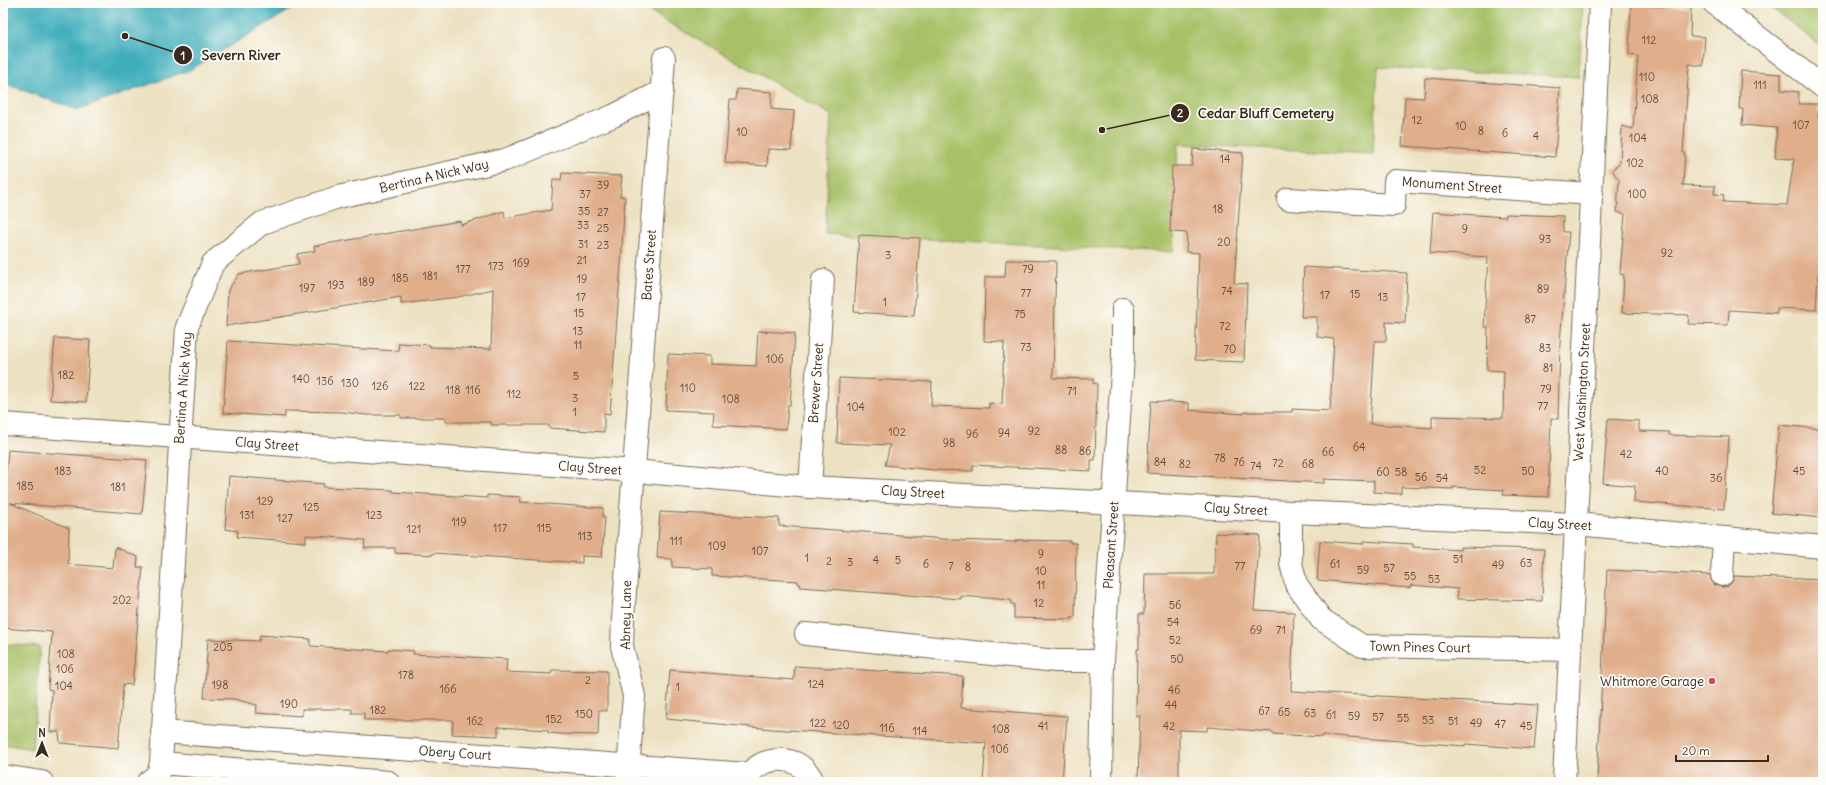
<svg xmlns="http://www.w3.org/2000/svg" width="1826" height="785" viewBox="0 0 1826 785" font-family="Delius,sans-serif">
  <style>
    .green { fill: #a8c167; stroke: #727642 }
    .water { fill: #3faebb; stroke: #3d6c6c }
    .building { fill: #e0ae8b }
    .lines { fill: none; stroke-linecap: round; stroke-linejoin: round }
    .minor-casing { stroke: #796a57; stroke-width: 24 }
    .minor { stroke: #fff; stroke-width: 22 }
    .poi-dot { fill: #d1495b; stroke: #fdfcf7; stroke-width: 1.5 }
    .labels { text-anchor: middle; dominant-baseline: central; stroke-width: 3.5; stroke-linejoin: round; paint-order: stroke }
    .number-label { font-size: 11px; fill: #644b39 }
    .street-label { font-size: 13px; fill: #3b2a1e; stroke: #fdfcf7 }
    .poi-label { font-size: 13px; fill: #3b2a1e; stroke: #fdfcf7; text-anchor: end }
    .leader { fill: none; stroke: #3b2a1e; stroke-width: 1.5 }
    .callout-dot { fill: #3b2a1e; stroke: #fdfcf7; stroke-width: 1.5 }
    .mark-label { font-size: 12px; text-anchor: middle; font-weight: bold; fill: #fff }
    .callout-label { font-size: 14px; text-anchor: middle; font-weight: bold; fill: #3b2a1e; stroke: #fdfcf7; stroke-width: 3.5; stroke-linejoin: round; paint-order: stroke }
  </style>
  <rect width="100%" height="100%" fill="#fdfcf7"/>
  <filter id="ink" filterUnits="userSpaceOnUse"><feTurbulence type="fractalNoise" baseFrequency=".025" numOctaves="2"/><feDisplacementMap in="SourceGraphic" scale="8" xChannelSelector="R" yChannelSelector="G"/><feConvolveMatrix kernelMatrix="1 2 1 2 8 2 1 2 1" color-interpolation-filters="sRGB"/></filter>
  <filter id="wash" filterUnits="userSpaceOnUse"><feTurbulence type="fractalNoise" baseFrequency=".012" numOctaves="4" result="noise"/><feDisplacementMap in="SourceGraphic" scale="16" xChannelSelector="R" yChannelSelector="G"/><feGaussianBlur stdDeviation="0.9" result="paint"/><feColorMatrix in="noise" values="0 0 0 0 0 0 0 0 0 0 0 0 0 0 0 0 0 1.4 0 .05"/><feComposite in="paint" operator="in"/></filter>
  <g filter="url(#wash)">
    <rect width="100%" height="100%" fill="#ece1c1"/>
    <g class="green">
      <path d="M634,3H1583L1579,77L1378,67L1373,154L1178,144L1173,252L825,234L831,115Z"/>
      <path d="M1765,3H1823V48Z"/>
      <path d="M3,644L40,647L32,749L3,744Z"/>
    </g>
    <path class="water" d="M3,3H302L190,70L77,110L3,83Z"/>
    <g id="blocks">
      <g class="building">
        <path d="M1631,5L1691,8L1690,36L1705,37L1703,66L1689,64L1683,153H1685L1683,185L1715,186L1714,194L1724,195L1723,202L1787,205L1794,159L1775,158L1777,128L1742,125L1743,109H1739L1741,71L1781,74V90L1799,92L1798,104H1818V117L1823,118V274H1818L1816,310L1777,308V313L1729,310L1728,325L1688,324L1689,315L1622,313L1624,275L1620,274L1625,214L1617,212L1619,180L1612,170L1620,163L1622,126L1633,129L1638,56L1629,55Z"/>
        <path d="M1425,78L1560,88L1555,157L1402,146L1405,97L1424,98Z"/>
        <path d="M737,89L772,92L771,109L794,111L791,150L768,149L767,166L725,163L730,100H736Z"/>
        <path d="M1193,149L1243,153L1234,283L1247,284L1244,362L1195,360L1199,253L1186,252L1187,233L1170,232L1172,166H1192Z"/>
        <path d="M562,173L622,176L620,196L625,197L621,263L610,414L604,413V432L549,428V425H491V422H446V418H401V415H366L342,412L285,411V417L223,413L228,341L398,351L399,343L430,345V347L491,349L493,289L458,297L401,304V297L226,326L228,290L239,274L299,264L297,254L315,251L314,246L460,221L461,225L504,211L505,218L551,210L553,179L561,180Z"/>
        <path d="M1433,212L1506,217V214L1563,216V232H1569L1560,343L1558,419L1551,418L1548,497L1503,495L1504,490L1453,487V489L1401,487V494L1374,492V481L1324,479V483L1147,473L1151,401L1189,403V410L1244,414V412H1292V409L1330,411L1334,339L1317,337V317H1301L1304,267L1407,273L1405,323L1386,322V341H1375L1370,424L1432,428V416L1503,418L1504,371L1487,370L1488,327H1484L1488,257L1430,253Z"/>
        <path d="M859,235L920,238L914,316L854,312Z"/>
        <path d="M1006,260L1056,261L1053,378L1093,379V383L1097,384L1095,460H1091V471L973,465V471L934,470L885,465L890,445L837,443L839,378L932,382L931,406L989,408V403L1002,404L1004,342L984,341L985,277H1005Z"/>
        <path d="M758,331L795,333L790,405H788L786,429L713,425L714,412L666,410L668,354L710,356V364L756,366Z"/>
        <path d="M55,338L90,340L86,402L50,400Z"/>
        <path d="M1608,419L1639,421V431L1669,432V435L1729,437L1724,509L1634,502L1635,486L1603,483Z"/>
        <path d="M1779,425L1823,429V518L1771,513Z"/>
        <path d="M8,450L147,460L142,514L10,503L69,528L68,564L113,568L115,547L138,557L137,567H143L132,685L123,684L118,748L60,743L59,732H50L52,690L48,689L52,632L3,628V520Z"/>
        <path d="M229,476L324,484L323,487L393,490V492L487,498V495L521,497L520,502L603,508V517H605L602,557L582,556V563L433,553V555L395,553V548H364L365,540L306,535V542L237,537L238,531L225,529Z"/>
        <path d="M660,512L779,518V526L878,533L954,540L1016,542V540L1071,541L1070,543H1076L1075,617H1072V619L1014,618V604H1011V600L961,596V599L800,587L801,584H798V581L712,576V569L672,567V559L657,558Z"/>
        <path d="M1216,533L1260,535L1254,610L1294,612L1291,691L1538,705L1534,749L1465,744V746L1323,735V737L1273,734V732L1207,727V731L1179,730V782H1138L1140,716H1136L1137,649H1139V614H1144L1145,574H1214Z"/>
        <path d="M1320,541L1363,544V541L1413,544V547L1460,550V547L1544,549L1542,601L1457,599L1458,589L1411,585L1410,588L1317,580Z"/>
        <path d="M1607,570L1710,575L1711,580L1715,585L1722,587L1728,586L1732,582L1734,576L1823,580V782H1597Z"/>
        <path d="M260,635L310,639V646L388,651V649L414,651L413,654L507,659L506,672L551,674L552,670L607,671V711L599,710L598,735L560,734L548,733V730L498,727V736L452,734L453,720H364V713H352V709H302V716L256,713L257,705L234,699L204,698L208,639L259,641Z"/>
        <path d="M795,666L963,676L961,708L1067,716L1062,782H983L986,743L772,729L666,719L670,670L794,680Z"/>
      </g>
    </g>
  </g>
  <g filter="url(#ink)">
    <use href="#blocks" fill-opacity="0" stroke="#796a57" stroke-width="1"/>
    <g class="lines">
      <defs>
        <g id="minor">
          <path d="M1714,3L1823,87"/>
          <path d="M1288,199L1394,205L1395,181L1592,194"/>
          <path d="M3,424L634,471L810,487L1291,512L1576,524L1823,547"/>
          <path d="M810,487L823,280"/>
          <path d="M1291,512V563L1296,584L1321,619L1362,646L1571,650"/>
          <path d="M1722,575L1724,538"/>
          <path d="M806,634L1056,661H1103"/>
          <path d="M162,732L748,774"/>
          <path d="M161,763L388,782"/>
          <path d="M3,776L42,782"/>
          <path d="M148,782L158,774L161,763L187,327L213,263L262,223L338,197L505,160L613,116L662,91"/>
          <path d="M627,782L634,696L622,646L623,619L664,58"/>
          <path d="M744,782C757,754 801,751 813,782"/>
          <path d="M1101,782L1103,661L1123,357V309"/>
          <path d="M1564,782L1600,3"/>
        </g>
      </defs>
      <use href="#minor" class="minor-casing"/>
      <use href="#minor" class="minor"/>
    </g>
  </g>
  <circle class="poi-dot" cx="1712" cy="681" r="4"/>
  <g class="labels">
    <g class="number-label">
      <text x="1649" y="40">112</text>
      <text x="1647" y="77">110</text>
      <text x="1760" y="85">111</text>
      <text x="1650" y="99">108</text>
      <text x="1417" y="120">12</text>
      <text x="1801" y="125">107</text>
      <text x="1461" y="126">10</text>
      <text x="1481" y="131">8</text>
      <text x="742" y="132">10</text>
      <text x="1505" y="133">6</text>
      <text x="1536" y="136">4</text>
      <text x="1638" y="138">104</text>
      <text x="1225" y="159">14</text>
      <text x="1635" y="163">102</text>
      <text x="603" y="185">39</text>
      <text x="585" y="194">37</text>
      <text x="1637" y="194">100</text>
      <text x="1218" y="209">18</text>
      <text x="584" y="211">35</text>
      <text x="603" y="212">27</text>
      <text x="583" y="225">33</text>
      <text x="603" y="228">25</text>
      <text x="1465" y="229">9</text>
      <text x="1545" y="239">93</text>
      <text x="1224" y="242">20</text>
      <text x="583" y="244">31</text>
      <text x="603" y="245">23</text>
      <text x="1667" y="253">92</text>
      <text x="888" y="255">3</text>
      <text x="582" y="260">21</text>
      <text x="521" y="263">169</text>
      <text x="496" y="266">173</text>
      <text x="463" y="269">177</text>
      <text x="1028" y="269">79</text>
      <text x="430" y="276">181</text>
      <text x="400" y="278">185</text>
      <text x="582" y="279">19</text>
      <text x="366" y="282">189</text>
      <text x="336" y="285">193</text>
      <text x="307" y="288">197</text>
      <text x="1543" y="289">89</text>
      <text x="1227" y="291">74</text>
      <text x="1026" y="293">77</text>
      <text x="1355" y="294">15</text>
      <text x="1325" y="295">17</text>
      <text x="581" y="297">17</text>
      <text x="1383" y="297">13</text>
      <text x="885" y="302">1</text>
      <text x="579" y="313">15</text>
      <text x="1020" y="314">75</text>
      <text x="1530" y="319">87</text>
      <text x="1225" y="326">72</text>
      <text x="578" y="331">13</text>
      <text x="578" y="345">11</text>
      <text x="1026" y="347">73</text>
      <text x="1545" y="348">83</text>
      <text x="1230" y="349">70</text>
      <text x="775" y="359">106</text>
      <text x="1548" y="368">81</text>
      <text x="66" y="375">182</text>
      <text x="576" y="376">5</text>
      <text x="301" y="379">140</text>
      <text x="325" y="381">136</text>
      <text x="350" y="383">130</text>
      <text x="380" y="386">126</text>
      <text x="417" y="386">122</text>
      <text x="688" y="388">110</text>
      <text x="1546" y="389">79</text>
      <text x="453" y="390">118</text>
      <text x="473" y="390">116</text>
      <text x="1072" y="391">71</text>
      <text x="514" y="394">112</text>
      <text x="575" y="398">3</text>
      <text x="731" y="399">108</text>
      <text x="1543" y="406">77</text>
      <text x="856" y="407">104</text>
      <text x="575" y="412">1</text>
      <text x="1034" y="431">92</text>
      <text x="897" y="432">102</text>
      <text x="1004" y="433">94</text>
      <text x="972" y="434">96</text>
      <text x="949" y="443">98</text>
      <text x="1359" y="447">64</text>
      <text x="1061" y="450">88</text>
      <text x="1085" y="451">86</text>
      <text x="1328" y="452">66</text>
      <text x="1626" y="454">42</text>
      <text x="1220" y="458">78</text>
      <text x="1160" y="462">84</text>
      <text x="1239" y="462">76</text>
      <text x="1278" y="463">72</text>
      <text x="1185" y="464">82</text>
      <text x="1308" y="464">68</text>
      <text x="1256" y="466">74</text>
      <text x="1480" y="470">52</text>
      <text x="63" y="471">183</text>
      <text x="1528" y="471">50</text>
      <text x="1662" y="471">40</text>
      <text x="1799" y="471">45</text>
      <text x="1383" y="472">60</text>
      <text x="1401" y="472">58</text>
      <text x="1421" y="477">56</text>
      <text x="1442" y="478">54</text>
      <text x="1716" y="478">36</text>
      <text x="25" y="486">185</text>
      <text x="118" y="487">181</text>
      <text x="265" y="501">129</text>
      <text x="311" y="507">125</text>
      <text x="247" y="515">131</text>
      <text x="374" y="515">123</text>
      <text x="285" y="518">127</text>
      <text x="459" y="522">119</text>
      <text x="500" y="528">117</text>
      <text x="544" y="528">115</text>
      <text x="414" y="529">121</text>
      <text x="585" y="536">113</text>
      <text x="676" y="541">111</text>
      <text x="717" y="546">109</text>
      <text x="760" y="551">107</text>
      <text x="1041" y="554">9</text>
      <text x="807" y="558">1</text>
      <text x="1458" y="559">51</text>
      <text x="876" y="560">4</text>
      <text x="898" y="560">5</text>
      <text x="829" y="561">2</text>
      <text x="850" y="562">3</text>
      <text x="1526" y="563">63</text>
      <text x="926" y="564">6</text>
      <text x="1335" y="564">61</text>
      <text x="1498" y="565">49</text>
      <text x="951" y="566">7</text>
      <text x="1240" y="566">77</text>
      <text x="968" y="567">8</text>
      <text x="1389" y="568">57</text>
      <text x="1363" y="570">59</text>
      <text x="1041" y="571">10</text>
      <text x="1410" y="576">55</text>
      <text x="1434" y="579">53</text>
      <text x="1041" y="585">11</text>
      <text x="122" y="600">202</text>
      <text x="1039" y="603">12</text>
      <text x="1175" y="605">56</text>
      <text x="1173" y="622">54</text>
      <text x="1256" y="630">69</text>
      <text x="1281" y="630">71</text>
      <text x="1175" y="640">52</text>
      <text x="223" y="647">205</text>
      <text x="66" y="654">108</text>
      <text x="1177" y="659">50</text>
      <text x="65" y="669">106</text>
      <text x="406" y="675">178</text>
      <text x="588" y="680">2</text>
      <text x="816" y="684">124</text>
      <text x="220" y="685">198</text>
      <text x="64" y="686">104</text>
      <text x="678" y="687">1</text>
      <text x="448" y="689">166</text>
      <text x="1174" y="690">46</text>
      <text x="289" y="704">190</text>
      <text x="1171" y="705">44</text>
      <text x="378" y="710">182</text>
      <text x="1264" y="711">67</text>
      <text x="1284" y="712">65</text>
      <text x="1310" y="713">63</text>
      <text x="584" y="714">150</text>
      <text x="1331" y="715">61</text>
      <text x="1354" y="716">59</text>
      <text x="1378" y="717">57</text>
      <text x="1403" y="718">55</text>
      <text x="554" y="719">152</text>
      <text x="1428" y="720">53</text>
      <text x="475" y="721">162</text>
      <text x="1453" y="721">51</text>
      <text x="818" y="723">122</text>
      <text x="1476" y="723">49</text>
      <text x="1500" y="724">47</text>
      <text x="841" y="725">120</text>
      <text x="1043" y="726">41</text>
      <text x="1169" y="726">42</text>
      <text x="1526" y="726">45</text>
      <text x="887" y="728">116</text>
      <text x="1001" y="729">108</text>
      <text x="920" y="731">114</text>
      <text x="1000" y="749">106</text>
    </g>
    <g class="street-label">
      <text transform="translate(434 176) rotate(-13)">Bertina A Nick Way</text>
      <text transform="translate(1452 185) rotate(4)">Monument Street</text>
      <text transform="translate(649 265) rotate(-86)">Bates Street</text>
      <text transform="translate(816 383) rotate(-86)">Brewer Street</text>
      <text transform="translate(183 388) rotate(-86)">Bertina A Nick Way</text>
      <text transform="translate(1582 392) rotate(-87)">West Washington Street</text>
      <text transform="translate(267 444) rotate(4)">Clay Street</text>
      <text transform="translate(590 468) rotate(4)">Clay Street</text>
      <text transform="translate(913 492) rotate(3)">Clay Street</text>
      <text transform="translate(1236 509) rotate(3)">Clay Street</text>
      <text transform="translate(1560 524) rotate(3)">Clay Street</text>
      <text transform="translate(1111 545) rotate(-86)">Pleasant Street</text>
      <text transform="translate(626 615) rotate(-89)">Abney Lane</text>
      <text transform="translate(1420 647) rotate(1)">Town Pines Court</text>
      <text transform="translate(455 753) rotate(4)">Obery Court</text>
    </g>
    <g class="poi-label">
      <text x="1704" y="681">Whitmore Garage</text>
    </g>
  </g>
  <path class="leader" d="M125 36L183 55M1102 130L1180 113"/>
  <g class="callout-dot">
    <circle cx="125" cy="36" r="4"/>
    <circle cx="1102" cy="130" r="4"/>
    <circle cx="183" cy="55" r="10"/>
    <circle cx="1180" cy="113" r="10"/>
  </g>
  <g class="mark-label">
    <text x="183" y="60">1</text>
    <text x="1180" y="117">2</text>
  </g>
  <g class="callout-label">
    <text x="241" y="60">Severn River</text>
    <text x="1266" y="118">Cedar Bluff Cemetery</text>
  </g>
  <rect width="1826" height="785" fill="none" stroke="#fdfcf7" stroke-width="16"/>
  <g transform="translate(42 743)" stroke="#fdfcf7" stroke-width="3" paint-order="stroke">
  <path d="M0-3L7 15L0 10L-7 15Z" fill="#3b2a1e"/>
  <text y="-6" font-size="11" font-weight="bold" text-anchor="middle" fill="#3b2a1e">N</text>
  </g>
  <path d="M1676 755v6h92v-6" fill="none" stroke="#3b2a1e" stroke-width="2"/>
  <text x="1682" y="755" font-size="12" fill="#3b2a1e" stroke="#fdfcf7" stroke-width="3" paint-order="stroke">20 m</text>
</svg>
